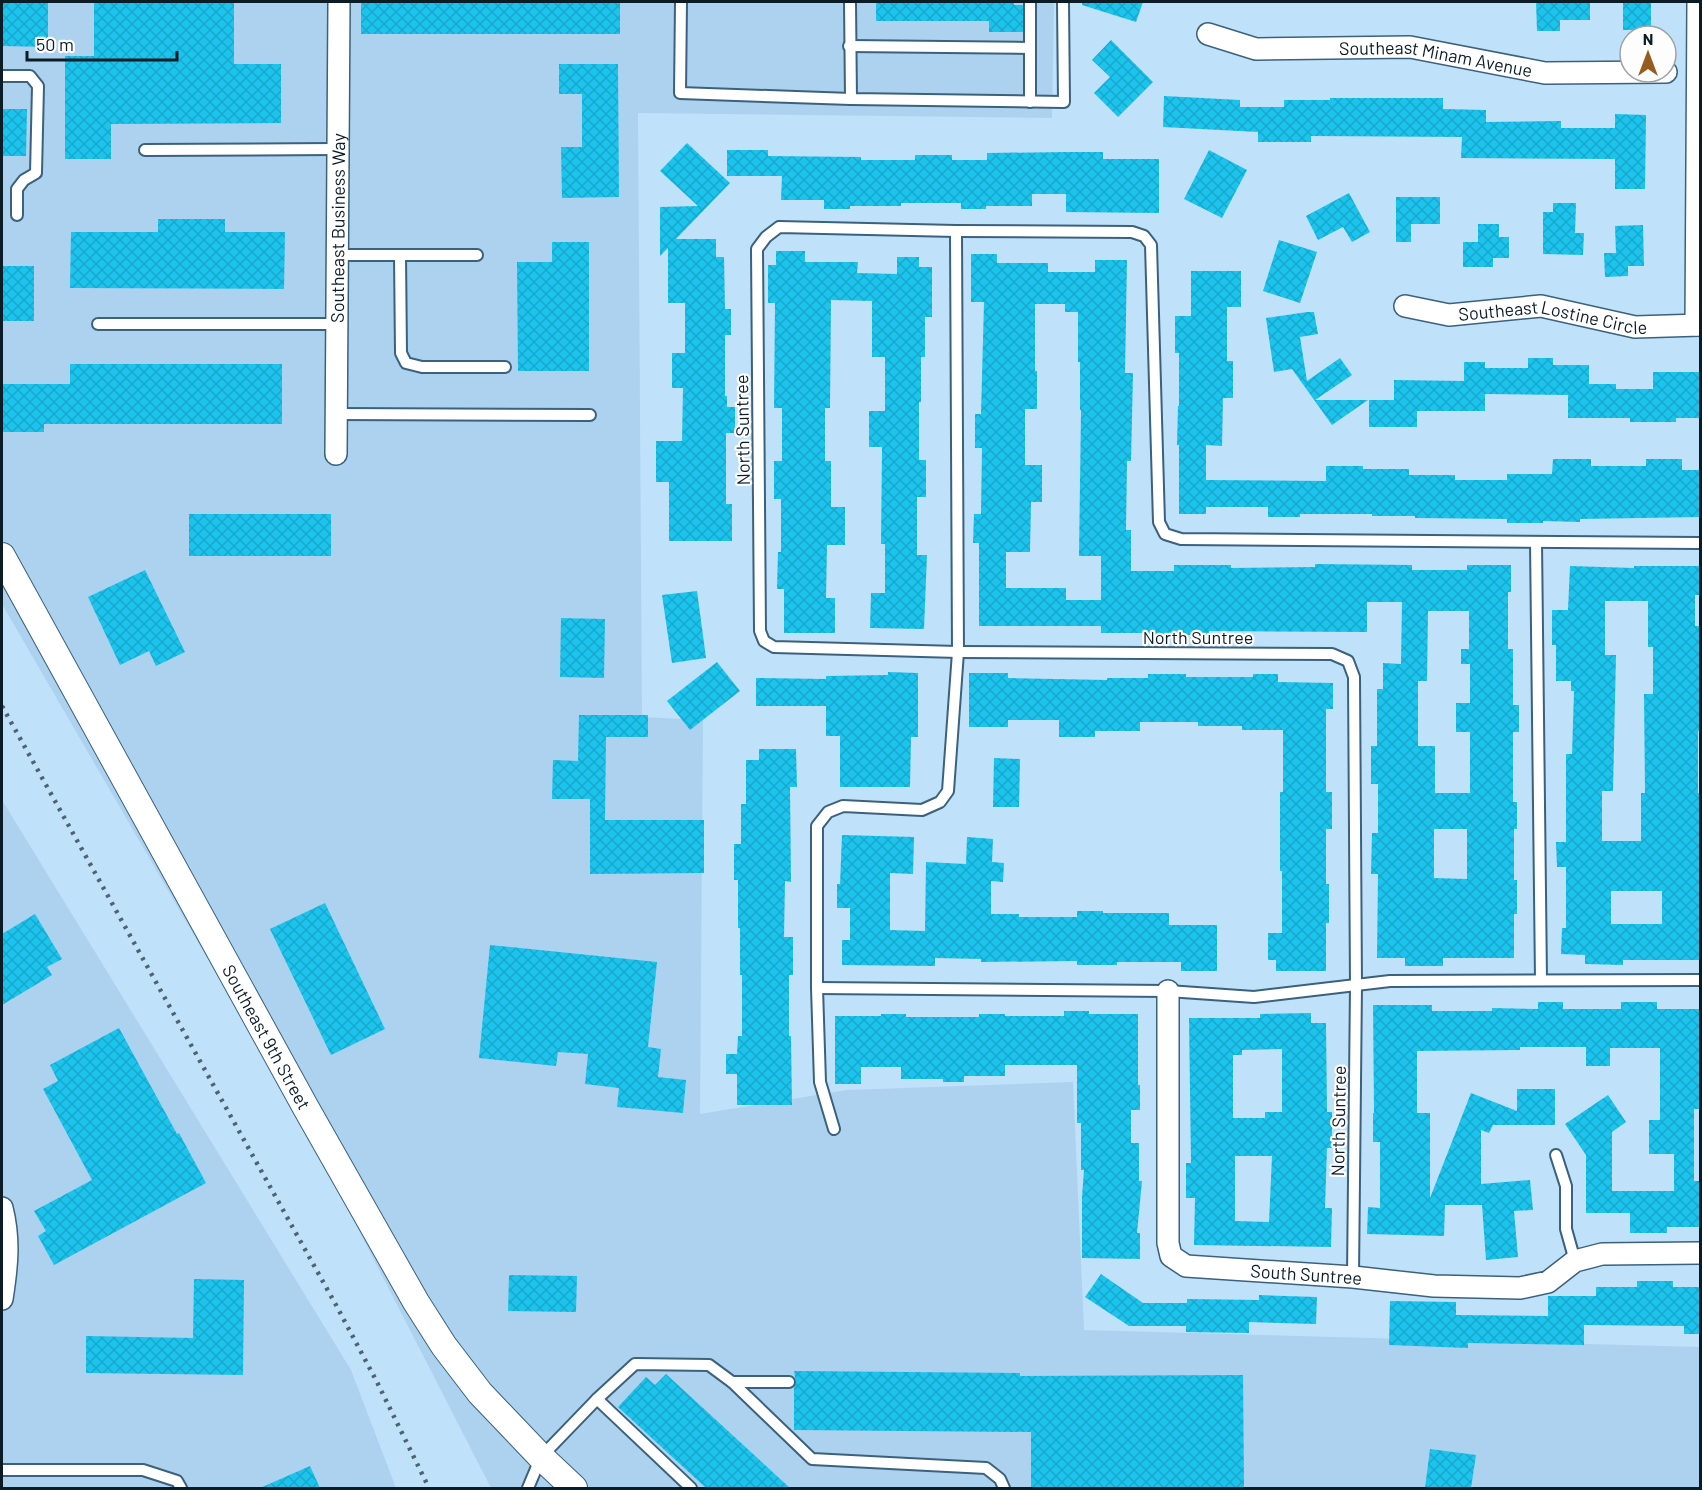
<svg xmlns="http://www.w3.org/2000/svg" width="1702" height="1490" viewBox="0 0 1702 1490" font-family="Barlow,sans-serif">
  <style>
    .built { fill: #acd2ef }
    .building { fill: url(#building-cross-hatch); fill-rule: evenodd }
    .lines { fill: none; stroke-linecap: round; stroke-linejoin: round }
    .service-casing { stroke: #3b617d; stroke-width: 14 }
    .minor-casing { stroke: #3b617d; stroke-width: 24 }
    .tertiary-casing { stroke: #3b617d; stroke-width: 28 }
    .service { stroke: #fff; stroke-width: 10 }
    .minor { stroke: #fff; stroke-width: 21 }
    .tertiary { stroke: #fff; stroke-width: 26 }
    .rail { stroke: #4d6373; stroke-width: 4.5; stroke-dasharray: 3 6; stroke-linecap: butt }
    .labels { text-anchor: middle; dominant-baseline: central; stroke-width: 4.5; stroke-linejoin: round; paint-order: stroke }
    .street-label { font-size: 18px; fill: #0c1c27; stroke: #fdfdfd }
  </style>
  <defs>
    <pattern id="building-cross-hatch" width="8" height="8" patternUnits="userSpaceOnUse" patternTransform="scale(1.5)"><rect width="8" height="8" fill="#1cc4ed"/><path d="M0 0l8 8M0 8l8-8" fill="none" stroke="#18a8cb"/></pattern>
  </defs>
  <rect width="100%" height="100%" fill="#c0e1fa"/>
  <g class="built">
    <path d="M2,2H1054L1052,118L638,113L642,717L703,720L700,1114L847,1090L1073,1082L1084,1330L1700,1347V1488H491L311,1137L2,604Z"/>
    <path d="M2,800L351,1370L396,1488H2Z"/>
  </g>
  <g class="building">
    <path d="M2,2H48V47L2,46Z"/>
    <path d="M94,2H234V64H281V123L111,124V159H65V56H94Z"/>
    <rect x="361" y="2" width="259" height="32"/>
    <path d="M876,2H1014V5H1023V32H989V21H876Z"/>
    <path d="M1082,2H1143L1136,22L1082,5Z"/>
    <path d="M1536,2H1590V20H1560V31H1537Z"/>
    <rect x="1623" y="2" width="28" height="28"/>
    <path d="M1111,40L1153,82L1118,117L1094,93L1110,77L1092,60Z"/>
    <path d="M559,64H618L619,197L562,198L561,147H582V94H559Z"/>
    <path d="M1164,96L1240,100V107H1284V100H1330V98H1443V109L1486,110V122L1561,121V128H1615V114L1646,115L1645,189H1615V159L1461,158L1462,137L1311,136V142H1258V132L1163,127Z"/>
    <path d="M2,109H27L26,156H2Z"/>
    <path d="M687,143L730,183L676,239H716V257H724L725,309H731V335H725V396H727V407H735V433H726V504H732V541H669V482H656V441H682L683,388H672V353H685V303H668V248L660,256V207L698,206L660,171Z"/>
    <path d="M727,150H768V156L861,157V160H915V155H952V160H987V153L1066,152H1103V159H1159V213L1066,212V194H1032V206H986V209H961V203H901V206H850V209H824V200H781L782,176H727Z"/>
    <path d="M1209,150L1247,170L1222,218L1184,199Z"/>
    <path d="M1349,193L1370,232L1352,242L1343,227L1318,240L1306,216Z"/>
    <path d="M1396,197H1440V224H1411V242H1396Z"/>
    <path d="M1553,203H1576L1575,233H1584L1583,255L1543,254V212H1553Z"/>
    <path d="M158,219H225V232H285L284,289L70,288L71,232H158Z"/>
    <path d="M1478,224H1499V237H1509V258H1493V267H1463V242H1478Z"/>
    <path d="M1643,225L1644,266H1628V276L1605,277L1604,253H1616L1615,226Z"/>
    <path d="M1279,240L1317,252L1300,303L1263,291Z"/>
    <path d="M552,242H589V371H518L517,262H552Z"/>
    <path d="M776,251H805V262H858L857,273L897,274V257H919V267H932V317H925V357H921V402H919V460H926V497H917V555H927L924,629L870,628L871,593H885V544H881L882,447H869V411H885V357H872V301L831,300L830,408H825V461H831V507H845V545H827L826,598H835V633H784V589H777L778,552H781V499H774V461H782V408H774L775,303H768V265H776Z"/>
    <path d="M971,254H997V263H1048V272H1095V260H1127L1125,373H1133L1131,461H1127L1126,530H1131V571H1174V565H1231V568L1315,567V564L1412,565V570H1467V565H1511V592H1508V649H1513V705H1519V732H1513V802H1517V829H1514V880H1517V914H1514V958H1443V966H1405V958H1377L1378,874H1371L1372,833H1378V784H1371V746H1377V689H1383V663L1401,664L1402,602H1367V632L1209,631V635H1145V633H1101V626H979V543H973L974,514H981L982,448H975V414H981L984,302H971ZM1035,304H1065V312H1078V362H1080V410H1081L1079,556H1101V600H1066V588H1006V552H1030L1031,502H1042V465H1025V409H1037V371H1035ZM1428,611H1469V649H1461V664H1470V703H1456V732H1470V793H1435V746H1418V681H1427ZM1434,829H1467V879L1434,878Z"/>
    <rect x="2" y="266" width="32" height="55"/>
    <path d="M1191,271H1241V307H1227V361H1233V398H1223L1222,446L1206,445V480L1326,481V466H1363V469H1409V475H1455V480H1507V474H1552L1553,459H1591V466H1646V459H1682V470H1701V517L1580,519V522L1543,521V523H1507V519L1415,518V516H1372V514H1300V517H1268V507H1206V514H1179V445H1177L1178,406H1179V353H1175V316H1191Z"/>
    <path d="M1307,312H1314L1318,334L1300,337L1307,381L1340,358L1352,375L1315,400H1368L1332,425L1292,369L1274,372L1266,318Z"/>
    <path d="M1528,358H1553V365H1589V384H1616V389H1653V372H1701V418H1676V422H1630V418H1568V395L1485,394V411H1417V427H1369V400H1394V380L1464,381V362H1485V368H1528Z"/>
    <path d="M70,364H282V424H44V432H2V384H70Z"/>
    <rect x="189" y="514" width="142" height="42"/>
    <path d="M1570,566L1634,568V566H1699V595H1695V626H1701V731H1698V793H1701V818H1699L1701,960H1623V965L1585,964V955L1561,954L1562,928H1566V867H1557L1556,842H1566V754H1572L1574,691H1571V681H1556V645H1552V610H1568ZM1605,601H1648V647H1653V694H1644L1645,793H1641V841H1602V791H1613L1616,655H1605ZM1611,891H1662V924H1611Z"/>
    <path d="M145,570L185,652L156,666L149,651L120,665L88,597Z"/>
    <path d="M697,591L706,658L672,663L662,595Z"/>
    <path d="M561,618L605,619L604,678L560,677Z"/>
    <path d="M717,662L740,691L690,730L667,701Z"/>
    <path d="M888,672L918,673V737H911L910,787H840V736H826V706H756V678L826,679V676L888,675Z"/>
    <path d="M969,673H1008V678L1107,680V678H1148V674H1186V677H1253V674H1278V682L1333,683V709H1326V792H1332V829H1326V884H1329V923H1326V971H1276V960H1268V933H1282V871H1280V792H1283V730H1242V726H1198V722H1140V731H1095V737H1059V720H1008V727H969Z"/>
    <path d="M579,715H648V737H606L605,820H704V873L590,874V799H552L553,760L578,761Z"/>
    <path d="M759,749H796L797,787H790L791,882L785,881L784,937H793V975H789V1036H791L792,1105H737V1074H726V1054H737L738,1036H742V975H740V928H738V880H734V844H741V804H746V760H759Z"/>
    <path d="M994,758L1020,759L1019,807H993Z"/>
    <path d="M842,835L914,837L913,874L890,873V930L925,931L926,862L966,864L967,837L993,839L992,862L1004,863L1003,882L991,881V914H1019V917H1077V911H1103V913H1169V925H1217V971H1181V962H1117V965H1077V961L981,962V959L935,958V966L842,965V940H850V908H837V884H840Z"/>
    <path d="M325,903L385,1029L331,1055L270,929Z"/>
    <path d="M35,914L62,959L47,967L52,975L2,1005V934Z"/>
    <path d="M490,945L657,962L648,1047L661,1049L658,1077L686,1080L683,1113L617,1107L619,1088L585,1084L588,1054L558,1052L556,1066L479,1058Z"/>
    <path d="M1538,1002H1563V1009H1621V1002H1657V1009H1701V1109H1694V1181H1701V1227H1667V1233H1630V1213H1586V1155L1565,1124L1608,1095L1626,1122L1612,1132V1191H1674V1154H1649V1120H1660V1048H1610V1066H1586V1047H1520V1050L1417,1051V1113H1430V1198L1471,1093L1517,1111V1089H1555V1125H1493L1489,1133L1481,1130V1184L1530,1180L1533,1210L1514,1211L1518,1257L1486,1260L1482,1205H1445L1444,1236L1367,1234L1368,1207L1380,1208V1142H1373V1113H1374L1373,1005H1432V1011H1492V1008L1538,1009Z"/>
    <path d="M1064,1011H1089V1014H1138V1085H1140V1110H1131V1143H1139V1181H1142L1137,1233H1140V1259L1082,1258V1197L1084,1170H1081V1123H1077V1065H1005V1076H964V1082H943V1079H901V1067H861V1084H835V1016H881V1014H906V1017H979V1014H1005V1016H1064Z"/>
    <path d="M1311,1013V1023H1326L1327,1112H1332V1148H1327L1325,1208H1332L1331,1247L1194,1245L1195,1198H1186V1163H1191L1189,1018H1260V1014ZM1282,1049V1112H1265V1118H1233V1055H1242V1050ZM1235,1156H1272L1269,1222L1235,1221Z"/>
    <path d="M119,1028L177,1134L179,1133L206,1183L54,1265L38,1236L46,1231L34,1211L92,1180L43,1089L58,1081L50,1065Z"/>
    <path d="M1101,1274L1143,1303H1187V1299L1259,1300V1295L1317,1297L1316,1324L1249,1322V1333L1186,1332V1326H1129L1085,1297Z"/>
    <path d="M509,1275L577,1276L576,1312L508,1311Z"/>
    <path d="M194,1279L244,1280L243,1375L86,1373V1336L193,1338Z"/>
    <path d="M1637,1281H1673V1287H1701V1334H1684V1326L1584,1325V1345L1468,1343V1348L1389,1345L1390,1301L1456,1302V1315L1548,1316V1296H1596V1287H1637Z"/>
    <path d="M794,1371L1020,1373V1376L1243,1375L1244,1488H1031V1432L794,1430V1387L796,1383Z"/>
    <path d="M666,1374L790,1488H706L618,1407L646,1377L655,1385Z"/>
    <path d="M1430,1449L1476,1455L1471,1488H1425Z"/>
    <path d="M310,1466L320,1488H260Z"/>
  </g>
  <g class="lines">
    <defs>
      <g id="service">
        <path d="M681,2L680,93L851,99"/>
        <path d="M850,2L851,99L1064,102L1063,2"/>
        <path d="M849,46L1030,48"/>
        <path d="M2,76H30L38,86L36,173L24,180L17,189V215"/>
        <path d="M1030,102V2"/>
        <path d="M145,150L337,149"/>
        <path d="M337,255H477"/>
        <path d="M400,255L401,353L406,363L422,367H505"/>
        <path d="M98,324H337"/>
        <path d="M336,414L590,415"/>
        <path d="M1536,542L1541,980"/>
        <path d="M817,988L1168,991L1254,997L1390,981L1700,980"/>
        <path d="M834,1129L820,1082L817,988V826L828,812L843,806L922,810L940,802L948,791L958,652L956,231"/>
        <path d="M1556,1155L1566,1186V1229L1575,1261"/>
        <path d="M1353,1277L1356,985L1354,677L1348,661L1332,654L958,652L774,647L764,641L760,631L757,249L766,237L779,227L956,231L1132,232L1144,236L1151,245L1159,522L1165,534L1181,539L1700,543"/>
        <path d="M732,1382H789"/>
        <path d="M597,1399L635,1364L709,1365L732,1382L812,1459L986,1468L1000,1479L1004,1488"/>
        <path d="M2,1470H143L177,1481L181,1488"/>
        <path d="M528,1488L541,1457L597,1399L691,1488"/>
      </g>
      <g id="minor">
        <path id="s1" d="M1208,34L1256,49L1410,47L1545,73L1666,72"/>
        <path id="s2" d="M1405,306L1449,315L1541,306L1635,327L1700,325"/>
        <path d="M1696,325L1698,2"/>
        <path id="s3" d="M336,454L339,2"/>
        <path id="s4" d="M1168,991V1243L1171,1256L1186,1266L1353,1277L1434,1286L1520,1288L1548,1282L1575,1261L1602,1254L1700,1253"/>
        <path d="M2,1208C10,1240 7,1267 2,1299"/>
      </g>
      <g id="tertiary">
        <path id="s5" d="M2,556L306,1108L416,1302L444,1346L480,1393L541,1457L574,1488"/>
      </g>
    </defs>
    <use href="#service" class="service-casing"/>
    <use href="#minor" class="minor-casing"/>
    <use href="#tertiary" class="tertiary-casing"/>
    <use href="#service" class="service"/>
    <use href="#minor" class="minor"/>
    <use href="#tertiary" class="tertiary"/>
    <path class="rail" d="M2,706L336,1305L377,1382L429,1488"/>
  </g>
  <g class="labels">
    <g class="street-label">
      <text stroke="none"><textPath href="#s1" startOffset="231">Southeast Minam Avenue</textPath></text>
      <text stroke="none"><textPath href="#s3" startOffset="226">Southeast Business Way</textPath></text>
      <text stroke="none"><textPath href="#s2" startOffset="150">Southeast Lostine Circle</textPath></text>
      <text transform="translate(742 430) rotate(-91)">North Suntree</text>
      <text x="1198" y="637">North Suntree</text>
      <text stroke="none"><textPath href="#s5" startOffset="549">Southeast 9th Street</textPath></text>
      <text transform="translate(1338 1121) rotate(-89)">North Suntree</text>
      <text stroke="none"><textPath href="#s4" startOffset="404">South Suntree</textPath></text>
    </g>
  </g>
  <rect width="1702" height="1490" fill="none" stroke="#0c1c27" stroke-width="6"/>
  <g transform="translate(1648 54)"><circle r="28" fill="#fdfdfd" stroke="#9da3a7" stroke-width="1.5"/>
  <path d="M0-4.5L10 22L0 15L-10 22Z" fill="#985b1e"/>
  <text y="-9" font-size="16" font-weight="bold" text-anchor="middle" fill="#0c1c27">N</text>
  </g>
  <path d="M27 51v9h150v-9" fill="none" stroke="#0c1c27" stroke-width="3"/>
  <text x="36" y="51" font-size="18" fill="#0c1c27" stroke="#fdfdfd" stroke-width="4.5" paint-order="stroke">50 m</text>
</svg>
